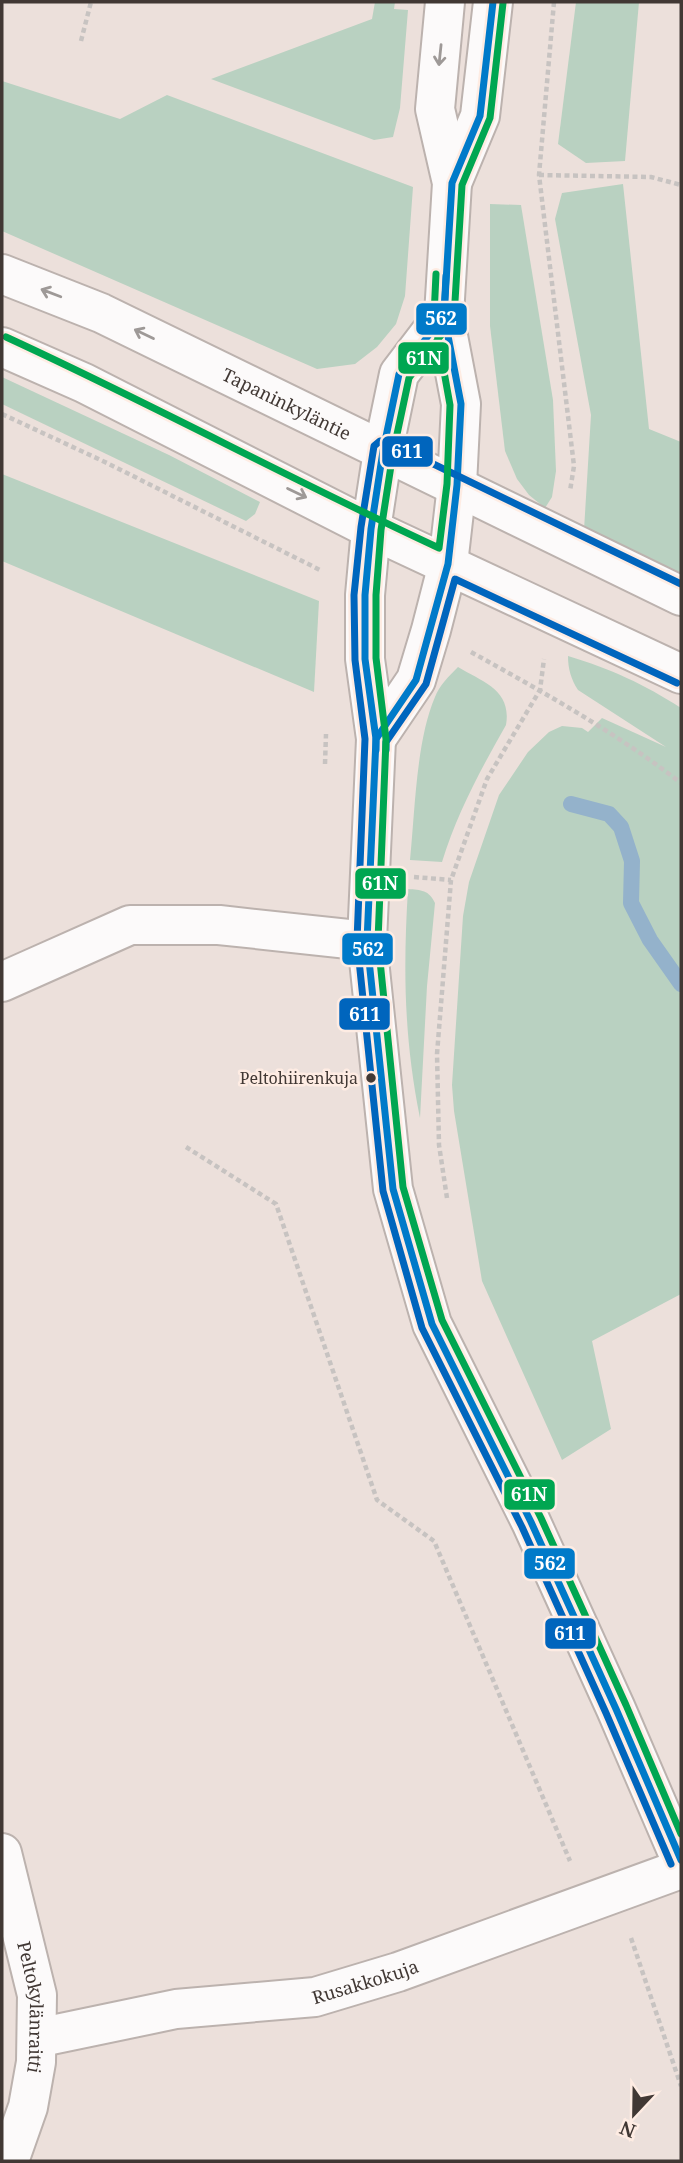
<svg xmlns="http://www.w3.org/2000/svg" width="683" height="2163" viewBox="0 0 683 2163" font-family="'Noto Serif',serif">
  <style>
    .green { fill: #b9d1c1 }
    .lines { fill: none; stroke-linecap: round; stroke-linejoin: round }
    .stream { stroke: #94b2cb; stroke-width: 16 }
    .street-casing { stroke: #bcb2ae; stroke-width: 42 }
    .secondary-casing { stroke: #bcb2ae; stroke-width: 42 }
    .primary-casing { stroke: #bcb2ae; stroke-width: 42 }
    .path { stroke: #c7c3c1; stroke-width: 4.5; stroke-dasharray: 5 3.5; stroke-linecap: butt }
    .street { stroke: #fcfafa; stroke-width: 38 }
    .secondary { stroke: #fcfafa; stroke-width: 38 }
    .primary { stroke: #fcfafa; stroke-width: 38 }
    .bus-1-casing { stroke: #feece3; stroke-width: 12 }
    .bus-2-casing { stroke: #feece3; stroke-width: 12 }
    .bus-3-casing { stroke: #feece3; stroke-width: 12 }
    .bus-1 { stroke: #007ac9; stroke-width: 7 }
    .bus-2 { stroke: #0065bd; stroke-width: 7 }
    .bus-3 { stroke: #00a651; stroke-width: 7 }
    .oneway { stroke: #9e9997 }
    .bus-dot { fill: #413834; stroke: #feece3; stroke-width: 2.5 }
    .labels { text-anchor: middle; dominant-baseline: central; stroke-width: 5; stroke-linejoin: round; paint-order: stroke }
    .bus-label { font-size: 16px; fill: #413834; stroke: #feece3; text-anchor: end }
    .street-label { font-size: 18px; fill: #413834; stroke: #feece3 }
    .line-badge { stroke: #feece3; stroke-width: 2.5 }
    .badge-label { font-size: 19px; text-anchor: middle; font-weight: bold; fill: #fff }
  </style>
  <rect width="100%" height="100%" fill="#ece0db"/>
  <g class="green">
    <path d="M375,2H395L394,9L408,10L400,108L393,137L374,140L211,79L372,19Z"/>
    <path d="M576,2H639L625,161L586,163L558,144Z"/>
    <path d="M2,81L120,119L167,95L413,187L405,296L396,324L377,347L355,364L317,369L2,231Z"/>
    <path d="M623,184L649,429L681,442V574L584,530L591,415L555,219L562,193Z"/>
    <path d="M490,204L521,205L553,400L556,471L552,497L545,508L529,495L517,479L505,451L490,326Z"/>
    <path d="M2,377L169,455L260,502L255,514L246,521L2,404Z"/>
    <path d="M2,474L319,601L314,692L2,561Z"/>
    <path d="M568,656C611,669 644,684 681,708V1294L592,1341L611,1429L562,1460L482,1281L454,1111L452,1085L463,916L469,882L499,795L528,752L549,732L562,726L582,728L588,732L602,718L666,747L578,690C571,679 568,669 568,656Z"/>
    <path d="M458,667C483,682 512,690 506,725C481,769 457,813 442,862L410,860C415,812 416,741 435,697C439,686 449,676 458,667Z"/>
    <path d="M408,889C421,890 429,890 435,903L427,986L420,1118C404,1038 403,970 408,889Z"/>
  </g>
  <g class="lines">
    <path class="stream" d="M571,804L609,814L621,827L632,861L631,903L650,940L681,984"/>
    <defs>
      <g id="street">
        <path d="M2,982L130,925H219L367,941"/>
        <path id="s1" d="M2,1853L37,1995L36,2062L28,2107L9,2161"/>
        <path id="s2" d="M37,2038L176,2009L315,1997L398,1972L681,1869"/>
      </g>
      <g id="secondary">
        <path d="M452,183L480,116L493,2"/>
        <path d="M444,315L399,374L383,451L371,529L365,595V659L376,739L367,941L393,1189L432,1324L531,1522L616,1709L681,1860"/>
        <path d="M376,739L416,680L431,630L448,564L457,485L461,404L444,315L452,183L435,109L445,2"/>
      </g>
      <g id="primary">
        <path id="s3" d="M2,274L101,313L681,596"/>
        <path d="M2,347L84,383L371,529L681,674"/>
      </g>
    </defs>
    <use href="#street" class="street-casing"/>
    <use href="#secondary" class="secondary-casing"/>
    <use href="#primary" class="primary-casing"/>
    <g class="path">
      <path d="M554,2L539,175L574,466L570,491"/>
      <path d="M81,41L91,2"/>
      <path d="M539,175L651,177L681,185"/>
      <path d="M2,414L107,463L322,571"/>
      <path d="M471,652C543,692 615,732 681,783"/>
      <path d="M325,764L326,734"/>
      <path d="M414,877L451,880"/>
      <path d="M186,1147L276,1204L377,1500L434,1541L570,1861"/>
      <path d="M447,1198L439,1145L437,1054L451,880L487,779L540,690L544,659"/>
      <path d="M631,1938L681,2086"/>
    </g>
    <use href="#street" class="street"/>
    <use href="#secondary" class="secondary"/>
    <use href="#primary" class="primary"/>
    <defs>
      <g id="bus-1">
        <path d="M493,2L480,116L452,183L444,315L399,374L383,451L371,529L365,595V659L376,739L367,941L393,1189L432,1324L531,1522L616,1709L681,1860"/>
        <path d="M376,750V739L416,680L448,564L457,485L461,404L444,315L446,276"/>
      </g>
      <g id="bus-2">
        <path d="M386,750V742L426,684L455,579L677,683"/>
        <path d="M671,1864L606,1713L522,1527L422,1328L383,1191L357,941L365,739L355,660L354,595L361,527L374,446L380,441L388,442L681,584"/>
      </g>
      <g id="bus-3">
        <path d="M503,3L490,118L462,185L454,318L409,378L393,453L381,530L376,595V658L386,739L378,941L403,1187L442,1320L541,1518L626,1705L681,1834"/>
        <path d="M6,337C152,404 294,481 439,548L447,484L450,405L434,316L436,274"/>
      </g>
    </defs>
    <use href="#bus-1" class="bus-1-casing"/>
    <use href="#bus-2" class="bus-2-casing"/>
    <use href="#bus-3" class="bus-3-casing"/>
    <use href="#bus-1" class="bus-1"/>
    <use href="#bus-2" class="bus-2"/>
    <use href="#bus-3" class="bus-3"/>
  </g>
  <defs><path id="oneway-shaft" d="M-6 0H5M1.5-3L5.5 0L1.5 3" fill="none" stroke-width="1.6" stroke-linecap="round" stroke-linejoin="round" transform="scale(1.75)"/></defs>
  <g class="oneway">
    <use href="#oneway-shaft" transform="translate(440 55) rotate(96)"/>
    <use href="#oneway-shaft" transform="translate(51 293) rotate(-159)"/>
    <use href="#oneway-shaft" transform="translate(144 334) rotate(-154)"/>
    <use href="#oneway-shaft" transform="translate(297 493) rotate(26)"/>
  </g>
  <circle class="bus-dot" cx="371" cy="1078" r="6"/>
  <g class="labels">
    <g class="bus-label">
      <text x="358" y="1078">Peltohiirenkuja</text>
    </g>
    <g class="street-label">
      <text stroke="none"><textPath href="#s3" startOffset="313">Tapaninkyläntie</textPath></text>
      <text stroke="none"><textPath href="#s2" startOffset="334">Rusakkokuja</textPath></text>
      <text stroke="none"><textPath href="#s1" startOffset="158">Peltokylänraitti</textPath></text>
    </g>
  </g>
  <g class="line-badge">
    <rect x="415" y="302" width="53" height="34" rx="7" fill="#007ac9"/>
    <rect x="397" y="341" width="53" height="34" rx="7" fill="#00a651"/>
    <rect x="381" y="435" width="53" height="33" rx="7" fill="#0065bd"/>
    <rect x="354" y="867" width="53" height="33" rx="7" fill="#00a651"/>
    <rect x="341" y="932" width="53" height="34" rx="7" fill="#007ac9"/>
    <rect x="338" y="997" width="53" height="34" rx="7" fill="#0065bd"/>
    <rect x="503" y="1478" width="53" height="33" rx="7" fill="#00a651"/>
    <rect x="523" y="1547" width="53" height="33" rx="7" fill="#007ac9"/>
    <rect x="544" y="1617" width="53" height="33" rx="7" fill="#0065bd"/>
  </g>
  <g class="badge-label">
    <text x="441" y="325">562</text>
    <text x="424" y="365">61N</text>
    <text x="407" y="458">611</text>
    <text x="380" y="890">61N</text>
    <text x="368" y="956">562</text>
    <text x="365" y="1021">611</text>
    <text x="529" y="1501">61N</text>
    <text x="550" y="1570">562</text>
    <text x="570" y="1640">611</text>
  </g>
  <rect width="683" height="2163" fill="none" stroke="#413834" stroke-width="7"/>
  <g transform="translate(634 2114) rotate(202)" stroke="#feece3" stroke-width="5" paint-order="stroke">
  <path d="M0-5L12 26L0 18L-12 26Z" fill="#413834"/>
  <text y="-10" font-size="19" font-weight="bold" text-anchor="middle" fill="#413834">N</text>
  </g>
</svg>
